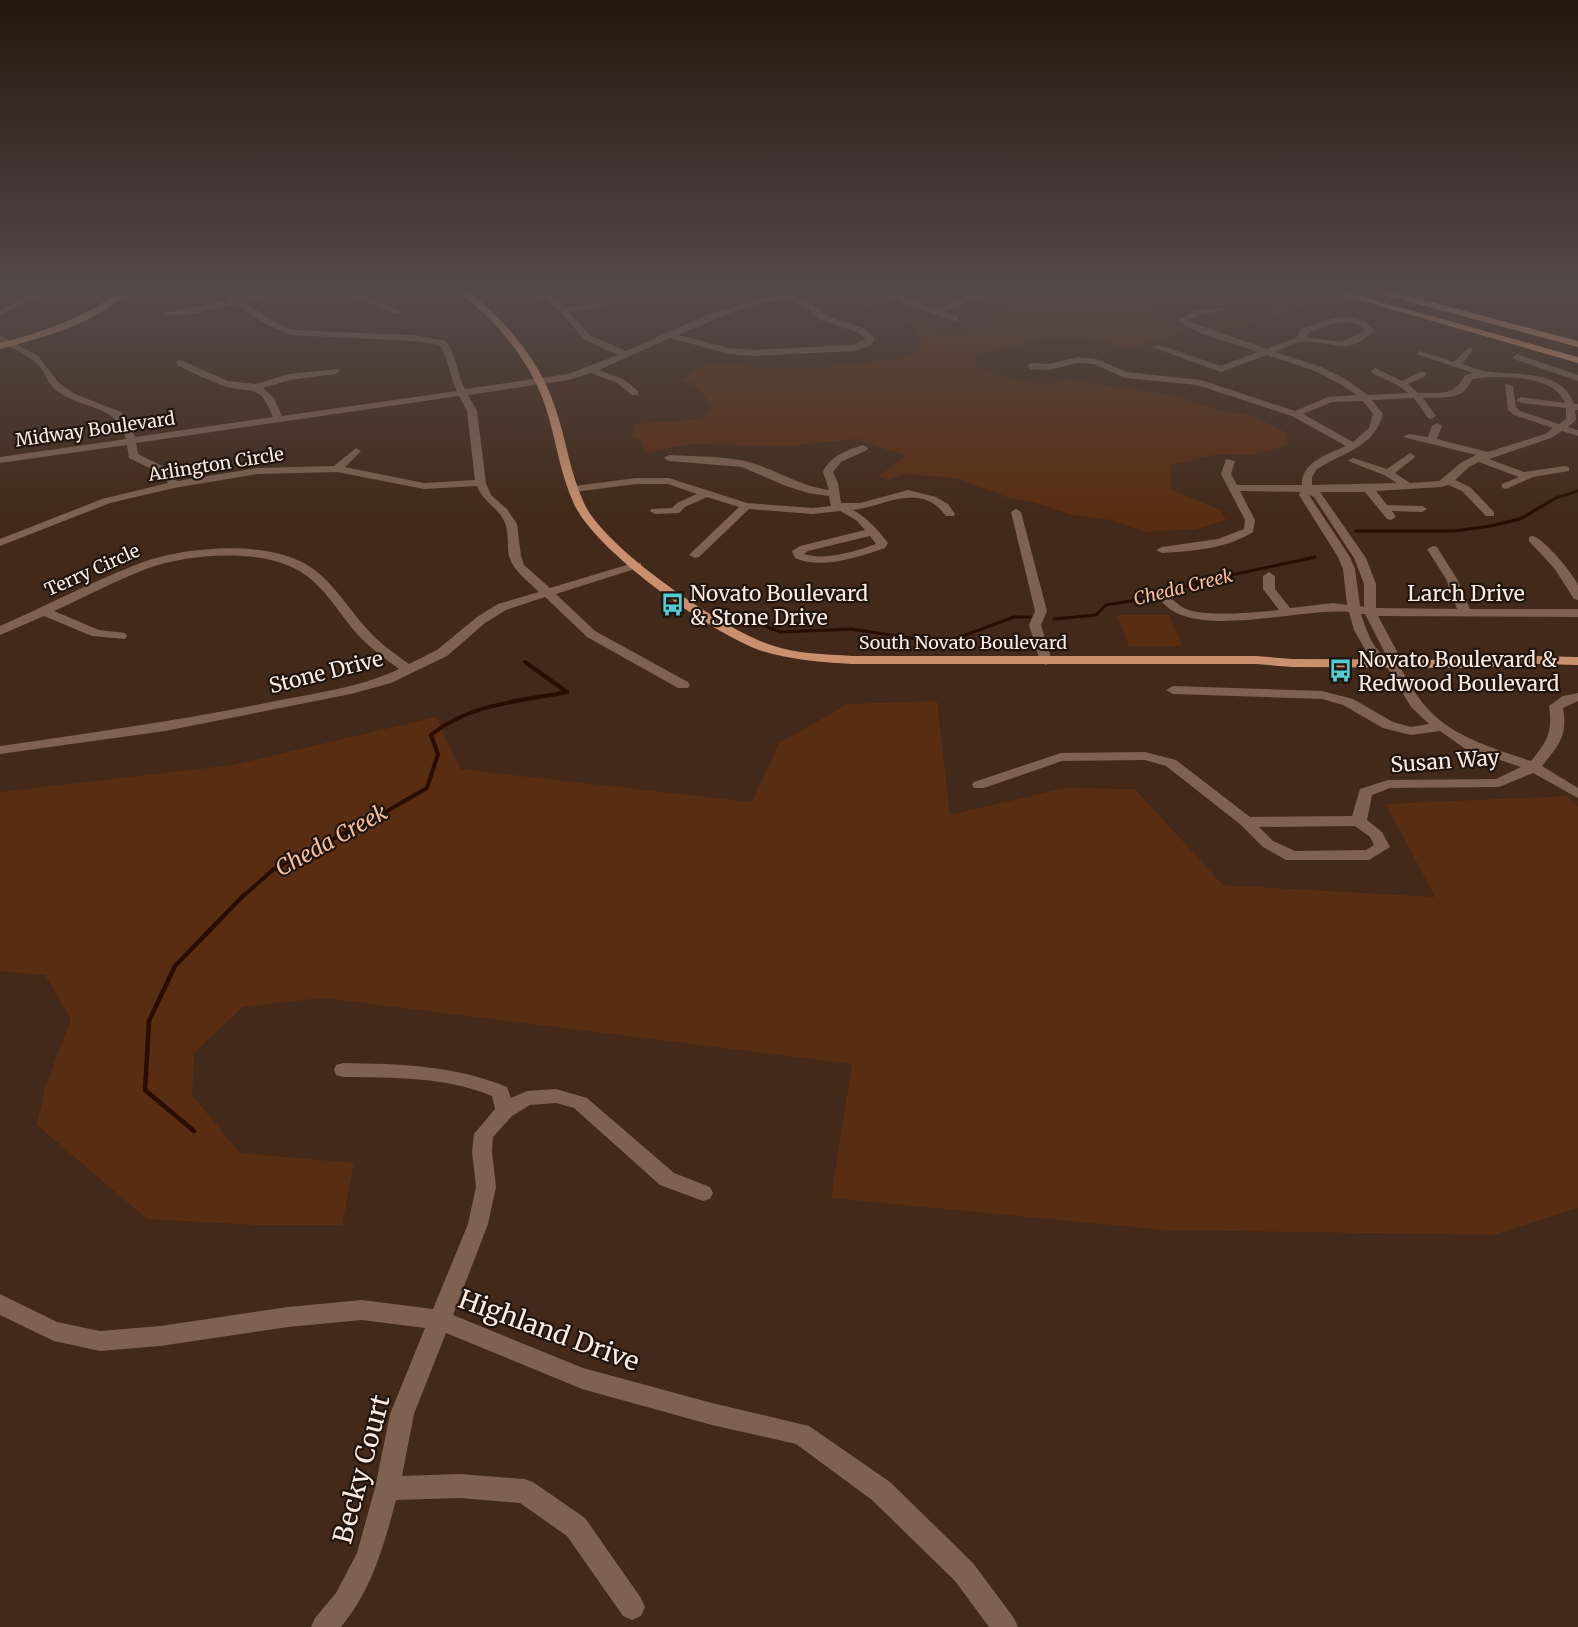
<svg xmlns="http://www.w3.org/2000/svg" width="1578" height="1627" viewBox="0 0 1578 1627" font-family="Merriweather,serif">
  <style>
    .green { fill: #592d11 }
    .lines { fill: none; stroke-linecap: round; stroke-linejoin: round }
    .stream-far2 { stroke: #2b0c00; stroke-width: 3 }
    .stream-far1 { stroke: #2b0c00; stroke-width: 4 }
    .stream { stroke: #2b0c00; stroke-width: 4.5 }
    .minor { fill: #7e6150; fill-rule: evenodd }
    .major { fill: #ca906d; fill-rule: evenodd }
    .highway { fill: #e9a278; fill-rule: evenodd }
    .labels { text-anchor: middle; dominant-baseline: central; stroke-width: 4.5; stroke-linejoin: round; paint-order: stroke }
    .far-street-label { font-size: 18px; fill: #fdebe1; stroke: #20150e }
    .far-water-label { font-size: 18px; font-style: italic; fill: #f7be9e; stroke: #20150e }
    .poi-label { font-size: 21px; fill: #fdebe1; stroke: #20150e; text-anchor: start }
    .street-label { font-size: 21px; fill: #fdebe1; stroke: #20150e }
    .water-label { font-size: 22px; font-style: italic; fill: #f7be9e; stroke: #20150e }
    .near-street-label { font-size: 26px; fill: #fdebe1; stroke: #20150e }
  </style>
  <rect width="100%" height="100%" fill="#422919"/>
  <g class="green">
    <path d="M637,290H733L680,303Z"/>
    <path d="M837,290H863L871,300L923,321L925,327C948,337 967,336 988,324L990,316L977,313L1017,300L1056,293L1129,297L1170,290H1230L1253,293L1289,291L1316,303L1221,333L1207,324L1236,320L1272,307C1253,292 1175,296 1155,309L1165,322L1183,329V333L1135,347H1116L1106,342L1083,337H1048L1029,339L1022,345L977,355L973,362L994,374L1015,381L1045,384L1068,380L1178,396L1216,410L1254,416L1285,432L1288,445L1251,455L1219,454L1171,465L1170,489L1220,510L1226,520L1196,529L1145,532L1111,520L1072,515L1033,502L1010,498L956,478L905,474L887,480L879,476L906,456L856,439L786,446L689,444L645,453L641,440L631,437L636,424L704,419L711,410C705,393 699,386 682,380L705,364L779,368L823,367L900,359L915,353L922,343L914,326L849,301L846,295Z"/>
    <path d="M1117,615H1169L1182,646H1129Z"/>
    <path d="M937,701L950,815L1065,788L1135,789L1223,885L1435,897L1386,804L1567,796L1578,807V1208L1493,1235L1165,1230L831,1198L852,1064L323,998L243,1007L194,1053L192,1095L240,1153L354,1163L342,1225H258L147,1219L37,1125L45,1088L71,1019L45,975L0,971V792L233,765L436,717L460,769L752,802L779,743L848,704Z"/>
  </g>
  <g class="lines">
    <g class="stream-far2">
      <path d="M1356,531H1454L1491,526L1520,519L1556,498L1578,491"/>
      <path d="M733,615L781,632L851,629L944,643L1014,617H1030"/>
      <path d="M1054,619L1096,615L1106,605L1161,596L1195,583L1315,557"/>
    </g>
    <path class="stream-far1" d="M241,898L274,869L382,814L427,788L438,754L431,735C469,704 520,701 567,692L525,662"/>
    <path class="stream" d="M194,1131L145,1090L149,1021L175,966L243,896"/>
    <g class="minor">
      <path d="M40,290H49L0,315V310Z"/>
      <path d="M217,290H226L239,298L278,290H291L244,302L273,321L292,330L413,335L446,341C458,359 456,371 465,389L568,374L618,355L585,340L560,312L534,290H542L565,307L607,302L608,304L604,306L569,312L591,336L626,351L714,312L787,293L814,305L826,316L863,328L875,338L871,345L854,351L753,356L729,354L670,338L599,370L623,379L638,391V395H632L617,383L591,373L569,380L468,395L477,411L486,483L491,495L507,509L517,524L521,556L524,565L550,588L633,563H641V567L556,594L595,631L688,682L690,685L688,688H678L587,637L545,597L506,610L485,623L447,656L391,683L351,694L165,731L0,754V746C91,733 181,720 271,702C314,693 359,688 399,669C384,658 369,647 357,634C342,617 330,596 313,581C276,546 191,552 146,569C115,581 85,597 54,611L99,630L125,633L127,636L125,639L92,636L44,616L0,635V626C46,606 91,582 138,564C182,547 261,540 304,563C331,578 347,607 367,629C379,643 394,653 409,664L437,650L477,617L498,604L539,592C528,581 513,571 509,556C507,546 509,533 505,523C499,508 483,502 477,486L424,489L337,472L257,474L174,488L110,503L0,546V539L102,499L168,483L162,474L129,458L127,445L0,463V457L126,439C117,403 80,410 56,390C48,384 46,374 40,367C30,355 13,349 0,342V335L38,356L59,383L75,394L121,412L130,423L135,437L273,417C258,379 250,396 221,385C206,379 191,372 177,365V361L180,360L228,381L256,384L289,374L339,369L340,371L336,374L290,380L263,388L274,398L282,416L457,391C449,375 449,360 440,345L413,341L291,335L267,325L236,304C219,307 177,321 163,313L231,300ZM786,298L808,309L820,320L857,332L866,339L853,345L753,350L729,348L678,335L743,308ZM459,396L467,411L475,480L424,483L345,467L361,451L356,448L334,466L257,468L177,481L170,470L138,454L136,443Z"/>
      <path d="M341,290H351L402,312L395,314Z"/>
      <path d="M884,290C894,289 922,305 935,309C959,300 985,288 1011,290L973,300L942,312L958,317V321H955L904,304Z"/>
      <path d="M1219,308L1229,310L1202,314L1187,321L1267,349L1297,337L1301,329C1325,320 1357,306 1374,331C1344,359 1334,339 1302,342C1294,342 1283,349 1275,352L1321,367L1347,380L1368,395L1408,393L1399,386L1372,373L1371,371L1375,368L1402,381L1420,372H1426V376L1408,384L1418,393C1441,392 1454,397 1465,375L1473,373L1416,354L1420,351L1454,362L1469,347L1473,350L1462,364C1469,366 1477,370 1485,371C1512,376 1562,368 1574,404H1578V410H1575L1576,420L1568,427L1578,430V436L1562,431L1551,438L1489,459L1524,472L1565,466L1569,467V471L1533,477L1506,489L1502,488V484L1519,477L1479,462L1469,467L1455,480L1470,487L1494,512V516H1486L1462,491L1448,485L1441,487L1376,491L1387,505L1422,506L1427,509L1422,512L1392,511L1396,517L1391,520L1387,519L1365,492H1320L1366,558L1376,584V608L1457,609L1446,579L1427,549L1433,546L1437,547L1457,579L1470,609H1578V617L1378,616L1400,657L1398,664C1408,680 1416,697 1429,710C1453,737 1498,750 1531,761C1547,741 1553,733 1549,706L1563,696L1578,693V701L1563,708C1568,736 1559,745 1542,766L1578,788V798L1533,773L1499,787L1390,788L1372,795L1367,820L1382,832L1390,847L1369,860H1286L1263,847L1241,825L1166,766L1145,760L1062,761L984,788H974L972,785L974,782L1061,753L1145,752L1176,760L1250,817L1352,816L1360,789L1388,780L1496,779L1521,767L1464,748L1440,731L1411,735L1383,728L1343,705L1322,699L1173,694L1166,690L1173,686L1322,691L1353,699L1393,722L1411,727L1429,724L1411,707L1387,667L1371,660L1354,630L1349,612C1302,607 1195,641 1162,602L1168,598C1175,600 1178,605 1184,608C1204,618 1256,612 1279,610L1263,589V576L1269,572L1275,576V589L1290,608L1333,603L1347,605L1343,569L1338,557L1299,495L1300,492L1240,491L1255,520L1253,532C1226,549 1193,551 1162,553L1156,550L1162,547L1218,539L1244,529L1245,520L1221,474L1226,459L1235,461L1231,474L1237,485H1302C1301,462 1328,454 1346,446L1292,416L1197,385L1125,378L1094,364L1078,363L1049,370L1031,369L1027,366L1031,363L1049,364L1078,357L1096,359L1127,372L1201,380L1295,411L1328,397L1357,395L1340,384L1315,371L1267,355L1221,372L1152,347L1159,345L1221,366L1258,352L1200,333L1177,321L1194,311ZM1349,322L1362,326L1365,330L1342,342L1306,337L1308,333L1331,324ZM1490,377C1513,377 1555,377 1565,403L1521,397L1516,400L1521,403L1566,408V419L1559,424L1520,411L1516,407L1513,386L1505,384L1508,410L1514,415L1553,428L1545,434L1488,452L1437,439L1442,426L1437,423L1432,426L1428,437L1408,434L1403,437L1476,455L1462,462L1439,481L1410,483L1395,473L1414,458L1415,456L1410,453L1387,469L1353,458L1348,461L1384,475L1397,483L1312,485V477L1316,470C1344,451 1373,449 1383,414L1372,400L1414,398L1428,418L1431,419L1436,416L1423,398C1443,397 1465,401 1472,379ZM1363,401L1373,414L1369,428L1353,442L1303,414L1332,402ZM1309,495L1314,497L1354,558L1364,584V607L1360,606L1355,569L1350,557ZM1361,614H1365L1387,657C1373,651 1366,629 1361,614ZM1355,826L1370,837L1374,845L1366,850L1295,851L1273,841L1259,827Z"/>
      <path d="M1517,354L1578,375V381L1514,359L1513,357Z"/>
      <path d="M863,445L868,448L867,450L841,462L833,472L838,483L841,503H860L908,490L936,497L948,504L955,514L954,516H946C920,481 887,506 853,510C868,518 878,530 888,543L885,548C859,557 821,570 795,558L792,551L800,546L865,530L856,520L840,511L813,514L749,509L699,557L695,558L689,555L691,553L739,507L707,497L685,507L679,513L655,514L650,511L651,509L672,508L677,503L697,494L668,484H636L574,492L569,489L574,486L636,478H669L747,503L813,508L831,506L829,496L808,493L786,486L742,467L669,461L664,458L669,455C697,457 731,455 758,465C785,474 798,485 829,490L823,472C830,456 847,450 863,445ZM870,536L876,544C856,551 826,561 804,554L808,551Z"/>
      <path d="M1016,509L1021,512L1047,611L1041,625L1052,661L1046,665L1040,661L1029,625L1035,611L1011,512Z"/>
      <path d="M1533,536C1544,539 1573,573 1578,585C1578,589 1578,595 1578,600L1574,599L1554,568L1529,541V537Z"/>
      <path d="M343,1063C400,1064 453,1065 507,1087L511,1098L527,1091L556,1089L587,1098L674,1173L710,1187L713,1193L710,1199L703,1201L660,1185L574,1108L556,1103L530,1105L512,1116L493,1137L492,1152L496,1187L488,1224L453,1315L583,1368L712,1403L809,1426L890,1482L973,1563L1014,1618L1018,1627H989L955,1581L872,1500L796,1444L712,1425L582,1389L446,1333L414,1414L402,1476L460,1474L524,1479L533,1482L585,1518L641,1598L645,1607L641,1616L632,1620L623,1616L567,1536L520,1503L460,1498L396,1500C384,1545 372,1590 341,1627H311L315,1618L336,1593L357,1553L375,1488L390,1414L425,1328L362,1320L288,1327L160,1346L100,1351L54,1341L0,1315V1294L57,1322L100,1331L160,1326L288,1307L362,1300L433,1309L468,1224L476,1187L472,1152L474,1134L495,1109L492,1096C444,1076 393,1078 343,1077L336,1075L334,1070L336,1065Z"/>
    </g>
    <g class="major">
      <path d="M122,290H130C97,324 44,337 0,349V343C44,332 85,317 122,290Z"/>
      <path d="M456,290H465C504,317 540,361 555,407C566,439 570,473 584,503C604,548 724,630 771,645C796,654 825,654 852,656H1256L1292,659L1487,660L1488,656L1493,655L1578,657V665L1507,663L1488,668L1292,667L1256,664H852C822,662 791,660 762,651C712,634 596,552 574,504C560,474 556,440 546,408C535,372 510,339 484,313C475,305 465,298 456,290Z"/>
    </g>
    <g class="highway">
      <path d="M1324,290H1338L1578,357V363Z"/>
      <path d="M1376,290H1386L1578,341V347L1377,293Z"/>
    </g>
  </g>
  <linearGradient id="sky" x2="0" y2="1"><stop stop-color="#24170e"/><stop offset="0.56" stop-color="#544949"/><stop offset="1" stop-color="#544949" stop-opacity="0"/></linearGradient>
  <rect width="1578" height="517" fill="url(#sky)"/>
  <defs>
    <symbol id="bus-bare" viewBox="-9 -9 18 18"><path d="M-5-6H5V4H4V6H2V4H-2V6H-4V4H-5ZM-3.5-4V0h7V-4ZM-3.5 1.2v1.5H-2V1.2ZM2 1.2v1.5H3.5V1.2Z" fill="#51ccd4" stroke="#20150e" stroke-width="2.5" paint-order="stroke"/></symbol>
  </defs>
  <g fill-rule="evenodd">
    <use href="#bus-bare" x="656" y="588" width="33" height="33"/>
    <use href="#bus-bare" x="1324" y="654" width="33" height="33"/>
  </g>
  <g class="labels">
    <g class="far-street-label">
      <text transform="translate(95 429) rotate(-8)">Midway Boulevard</text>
      <text transform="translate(216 464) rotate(-9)">Arlington Circle</text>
      <text transform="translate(92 570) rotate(-24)">Terry Circle</text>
      <text x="963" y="642">South Novato Boulevard</text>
    </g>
    <g class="far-water-label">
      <text transform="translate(1183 587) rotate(-14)">Cheda Creek</text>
    </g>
    <g class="poi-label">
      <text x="690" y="593">Novato Boulevard<tspan x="690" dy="24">&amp; Stone Drive</tspan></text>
      <text x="1358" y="659">Novato Boulevard &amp;<tspan x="1358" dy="24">Redwood Boulevard</tspan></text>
    </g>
    <g class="street-label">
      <text x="1466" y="593">Larch Drive</text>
      <text transform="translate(326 672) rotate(-14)">Stone Drive</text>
      <text transform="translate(1445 761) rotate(-4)">Susan Way</text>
    </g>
    <g class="water-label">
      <text transform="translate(331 840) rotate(-29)">Cheda Creek</text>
    </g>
    <g class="near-street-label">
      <text transform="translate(549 1330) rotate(20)">Highland Drive</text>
      <text transform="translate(361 1469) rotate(-75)">Becky Court</text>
    </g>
  </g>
</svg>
